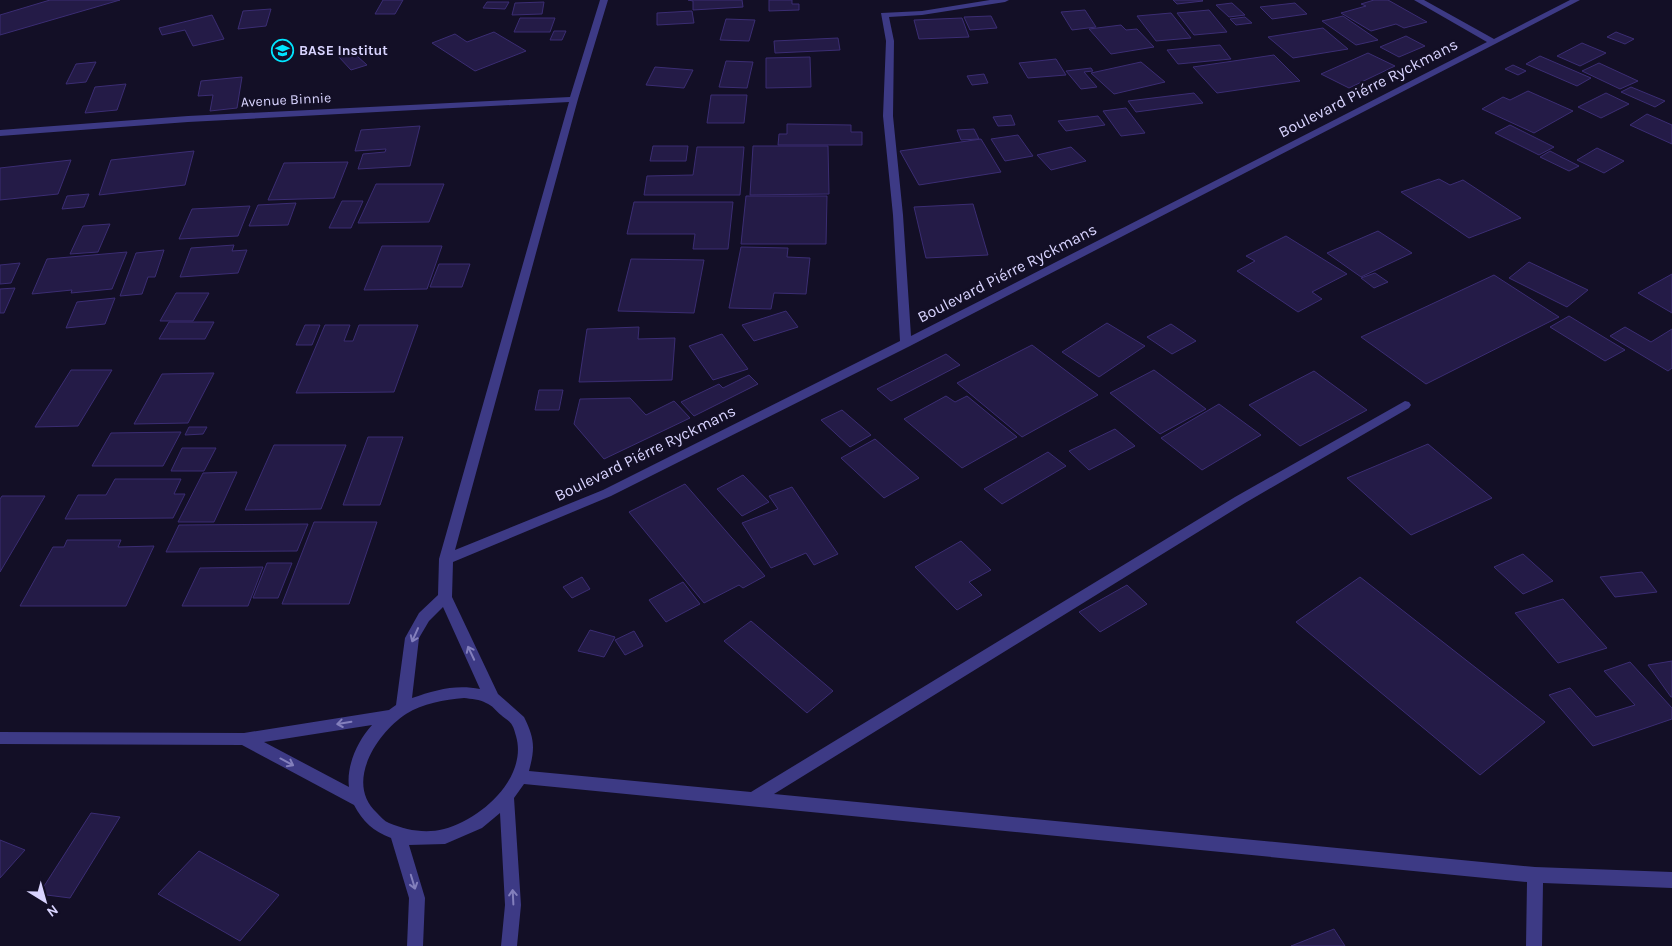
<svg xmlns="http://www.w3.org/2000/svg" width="1672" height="946" viewBox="0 0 1672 946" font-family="Karla,sans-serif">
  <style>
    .building { fill: #241b47; stroke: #3b2d73 }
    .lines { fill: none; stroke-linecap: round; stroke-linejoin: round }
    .minor { fill: #3d3a85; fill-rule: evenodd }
    .oneway { stroke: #837fbc }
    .labels { text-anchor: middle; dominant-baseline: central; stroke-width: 5; stroke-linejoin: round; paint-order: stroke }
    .far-poi-label { font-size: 14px; font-weight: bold; fill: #d9d4ff; stroke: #130f26; text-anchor: start }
    .far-street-label { font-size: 14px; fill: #d9d4ff; stroke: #130f26 }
    .street-label { font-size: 16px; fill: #d9d4ff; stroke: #130f26 }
  </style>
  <rect width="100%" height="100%" fill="#130f26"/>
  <g class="building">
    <path d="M50,0H120L0,35V15Z"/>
    <path d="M383,0H403L395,14H375Z"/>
    <path d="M688,0H742L743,7L693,10V1Z"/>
    <path d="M769,0H792V4H799V10L769,11Z"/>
    <path d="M1173,0H1202L1203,1L1177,4Z"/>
    <path d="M1374,0H1388L1427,22L1404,28L1396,24L1371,31L1341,13L1366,6L1361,4Z"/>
    <path d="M487,2H509L505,9L483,8Z"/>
    <path d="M544,2L542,14L512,15L515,3Z"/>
    <path d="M1232,3L1245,15L1229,17L1216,5Z"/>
    <path d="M1295,3L1307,14L1272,19L1260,7Z"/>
    <path d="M271,9L266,26L238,29L243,11Z"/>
    <path d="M1085,10L1096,27L1072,30L1061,12Z"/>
    <path d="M1209,10L1227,32L1194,35L1177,13Z"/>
    <path d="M692,11L694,23L657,25V13Z"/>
    <path d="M1171,13L1191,38L1156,41L1137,16Z"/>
    <path d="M212,15L224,39L193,46L185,30L162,35L159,28Z"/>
    <path d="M991,16L997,28L970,30L964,17Z"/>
    <path d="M1343,16L1378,40L1356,45L1322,21Z"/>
    <path d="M1245,17L1252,23L1236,25L1230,19Z"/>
    <path d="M520,18H555L550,32H514Z"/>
    <path d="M962,18L969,37L919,39L914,20Z"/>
    <path d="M726,19L755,20L749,41L720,40Z"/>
    <path d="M1121,25L1126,30L1137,29L1154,47L1111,54L1089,29Z"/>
    <path d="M1323,28L1348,49L1293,58L1268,37Z"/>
    <path d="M554,31H566L562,40H550Z"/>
    <path d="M494,32L526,51L475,71L432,43L455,34L467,42Z"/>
    <path d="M1616,32L1634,39L1625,44L1607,37Z"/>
    <path d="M1406,36L1425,46L1399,57L1380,47Z"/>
    <path d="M838,38L840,50L775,53L774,41Z"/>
    <path d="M1582,43L1606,53L1580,66L1557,56Z"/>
    <path d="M1220,45L1231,59L1178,64L1167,50Z"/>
    <path d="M347,53L352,57L357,56L367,65L351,70L338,56Z"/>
    <path d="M1368,53L1395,66L1349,88L1321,74Z"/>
    <path d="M1274,55L1300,81L1217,93L1193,67Z"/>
    <path d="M1540,56L1591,78L1577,86L1526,64Z"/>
    <path d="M810,57L811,87L766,88V58Z"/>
    <path d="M1056,59L1066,75L1028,78L1019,63Z"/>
    <path d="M726,61L753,62L747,88L719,87Z"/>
    <path d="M96,62L86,82L66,84L76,64Z"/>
    <path d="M1141,62L1165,82L1114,94L1091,73Z"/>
    <path d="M1599,63L1638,81L1620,89L1582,71Z"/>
    <path d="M1513,65L1526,71L1518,75L1505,69Z"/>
    <path d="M655,67L693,70L684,88L646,85Z"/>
    <path d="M1091,68L1093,71L1084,72L1097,87L1081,89L1066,71Z"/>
    <path d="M984,74L988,83L972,85L967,76Z"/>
    <path d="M242,77L237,108L210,111L213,95L198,96L201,81Z"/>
    <path d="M126,84L117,110L85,113L95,87Z"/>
    <path d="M1631,87L1665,101L1655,107L1621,92Z"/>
    <path d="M1528,91L1573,111L1534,133L1482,109L1503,97L1510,100Z"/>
    <path d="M1194,93L1203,103L1136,112L1128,101Z"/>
    <path d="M1606,93L1629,104L1601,118L1578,107Z"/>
    <path d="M711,95H747L744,123H707Z"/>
    <path d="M1126,108L1145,133L1121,136L1103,111Z"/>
    <path d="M1647,114L1672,125V144L1630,125Z"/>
    <path d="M1011,115L1015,125L998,126L993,117Z"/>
    <path d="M1098,116L1105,125L1066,131L1058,121Z"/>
    <path d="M787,124L851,125V132H862V145H778L779,134H787Z"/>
    <path d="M1510,125L1554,147L1539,155L1495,133Z"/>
    <path d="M420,126L410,166L358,169L363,154L385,152L386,149L355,151L361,130Z"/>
    <path d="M974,129L979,139L961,140L957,130Z"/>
    <path d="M1018,135L1033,156L1005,161L991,139Z"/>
    <path d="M981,139L1001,172L919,185L900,151Z"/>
    <path d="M653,146H688L686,161H650Z"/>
    <path d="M753,146H828L829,194L750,195Z"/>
    <path d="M697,147H744L740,195H644L647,176L693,175Z"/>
    <path d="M1071,147L1086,161L1051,170L1037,155Z"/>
    <path d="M1597,148L1624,161L1604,173L1577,160Z"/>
    <path d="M194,151L185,185L99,195L111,160Z"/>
    <path d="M1550,151L1579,166L1569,171L1540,157Z"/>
    <path d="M71,160L58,194L0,200V168Z"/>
    <path d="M348,162L334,198L268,200L284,163Z"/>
    <path d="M1439,179L1450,185L1463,180L1521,218L1469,238L1401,192Z"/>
    <path d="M376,184H444L429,222L358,223Z"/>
    <path d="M89,194L84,207L62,209L67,196Z"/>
    <path d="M746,196H827L826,244H741Z"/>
    <path d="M342,201H363L351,228H329Z"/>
    <path d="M634,202H733L728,249H693L695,234H627Z"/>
    <path d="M296,203L288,225L249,226L258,205Z"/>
    <path d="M973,204L988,255L926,258L914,207Z"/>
    <path d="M250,206L238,236L179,239L192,209Z"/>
    <path d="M110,224L98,252L70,254L83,226Z"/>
    <path d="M1378,231L1412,253L1361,277L1327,253Z"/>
    <path d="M1286,236L1347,274L1312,292L1322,299L1298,312L1237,271L1255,261L1246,256Z"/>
    <path d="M234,245L232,251L247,250L238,273L180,277L191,248Z"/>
    <path d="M382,246H442L427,289L364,290Z"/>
    <path d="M741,247L788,248L787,257L810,258L806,294L774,293L771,309L729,308Z"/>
    <path d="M164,250L155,277H148L142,294L120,296L136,253Z"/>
    <path d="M127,252L112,289L71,293L72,290L32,294L47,259Z"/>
    <path d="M631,259L704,260L694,313L618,311Z"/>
    <path d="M1529,262L1588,290L1567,307L1509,278Z"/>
    <path d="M20,263L11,283L0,284V265Z"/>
    <path d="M439,264H470L462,287H430Z"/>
    <path d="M1375,273L1388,282L1374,288L1361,278Z"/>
    <path d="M1672,274V313L1638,293Z"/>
    <path d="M1494,275L1559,317L1426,384L1361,337Z"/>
    <path d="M15,288L4,313H0V289Z"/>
    <path d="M176,293H209L193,321H160Z"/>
    <path d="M115,298L105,324L66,328L77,302Z"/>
    <path d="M786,311L798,327L754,341L742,325Z"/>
    <path d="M1569,316L1625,350L1605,361L1550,327Z"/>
    <path d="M169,322H214L205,339H159Z"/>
    <path d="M1107,323L1145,346L1099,377L1062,352Z"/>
    <path d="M1171,324L1196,341L1172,354L1147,337Z"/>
    <path d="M305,325H320L312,345H296Z"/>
    <path d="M325,325H350L344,341H353L359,325H418L394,392L296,393Z"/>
    <path d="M639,327L638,339L675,338L672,380L579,382L587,329Z"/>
    <path d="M1625,327L1651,342L1672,329V368L1668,371L1610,336Z"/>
    <path d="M722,334L748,369L713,380L689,346Z"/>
    <path d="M1032,345L1098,395L1022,437L957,383Z"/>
    <path d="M946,354L960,365L891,401L877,389Z"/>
    <path d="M71,370H112L78,426L35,427Z"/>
    <path d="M1154,370L1206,409L1160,434L1110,393Z"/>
    <path d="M1314,371L1367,410L1300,446L1249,405Z"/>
    <path d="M214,373L188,423L134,424L162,374Z"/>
    <path d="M749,375L758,384L694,416L681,402L719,384L723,388Z"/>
    <path d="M539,390H563L559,410H535Z"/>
    <path d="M946,396L955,402L967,396L1017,437L962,468L904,419Z"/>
    <path d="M630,398L646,415L674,401L690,418L604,459L574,424L580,399Z"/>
    <path d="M1219,404L1261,435L1202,470L1161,438Z"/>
    <path d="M842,410L871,435L850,447L821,420Z"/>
    <path d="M189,427H207L203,434L185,435Z"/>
    <path d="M1115,429L1135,446L1089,470L1069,451Z"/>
    <path d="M181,432L163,466H92L111,433Z"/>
    <path d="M368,437H403L380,505H343Z"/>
    <path d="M875,439L919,478L884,498L841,458Z"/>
    <path d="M1428,444L1492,498L1411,535L1347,478Z"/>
    <path d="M274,445H346L321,509L245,510Z"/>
    <path d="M182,448H216L204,471H171Z"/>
    <path d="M1048,452L1066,466L1002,504L984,489Z"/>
    <path d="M237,472L214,522H178L203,473Z"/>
    <path d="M743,475L769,502L742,516L717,489Z"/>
    <path d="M115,479H181L174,494H185L173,518L65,519L78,495H106Z"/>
    <path d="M685,484L765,576L743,588L739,585L704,603L629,512Z"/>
    <path d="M792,487L838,554L814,565L806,553L771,568L742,523L778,509L769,496Z"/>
    <path d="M2,496H45L0,572V499Z"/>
    <path d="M314,522H377L349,604H282Z"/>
    <path d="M308,524L297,551L166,552L179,525Z"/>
    <path d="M67,540H121L118,547L154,546L126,606H20L53,547H64Z"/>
    <path d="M961,541L991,570L969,582L982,595L957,610L915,567Z"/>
    <path d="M1523,554L1553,581L1523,594L1494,567Z"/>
    <path d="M267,563H292L278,598H253Z"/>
    <path d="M263,567L248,606H182L200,568Z"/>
    <path d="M1642,572L1657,592L1615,597L1600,577Z"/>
    <path d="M582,577L590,589L572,598L563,587Z"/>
    <path d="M1360,577L1545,722L1480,775L1296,622Z"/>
    <path d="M683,582L700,604L666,622L649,600Z"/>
    <path d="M1127,585L1147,604L1100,632L1079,612Z"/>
    <path d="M1563,599L1607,648L1558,663L1515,613Z"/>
    <path d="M751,621L833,691L807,713L724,641Z"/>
    <path d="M590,630L615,637L604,657L578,651Z"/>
    <path d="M634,631L643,646L625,655L615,640Z"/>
    <path d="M1672,661V697H1671L1648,665Z"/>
    <path d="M1630,662L1672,708V719L1593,746L1549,695L1570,688L1596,717L1635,705L1604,671Z"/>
    <path d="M91,813L120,817L70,898L39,894Z"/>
    <path d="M0,840L25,850L0,878Z"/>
    <path d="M199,851L279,895L240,941L158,894Z"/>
    <path d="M1334,929L1345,946H1291Z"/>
  </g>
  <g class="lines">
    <path class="minor" d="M600,0H608L578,99L455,550L603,490L900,341L893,215L883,116L886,41L881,13L922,11L990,0H1009L1005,2L922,15L889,17L894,41L893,116L903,215L911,336L1487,42L1414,0H1424L1494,39L1570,0H1580L910,346L611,496L453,562L452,597L498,694L524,717C535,739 535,748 529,771L751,792L1235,497L1405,401L1409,402L1411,405L1409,408L1245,503L774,794L1535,867L1672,872V888L1543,883L1542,946H1526L1527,882L524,784L514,798L521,905L517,946H501L505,905L500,813L482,828L445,844L409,845L425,898L423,946H407L409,898L391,838C373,831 363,822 354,805L242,745L0,744V732L244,733L389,710L396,705L405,638L419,613L438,595L439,559L569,102L188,122L0,136V130L188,116L570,97ZM443,607L480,689C456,684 435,690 412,698L419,638L429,621ZM464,698C471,699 480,699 486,703C492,705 496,711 501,715C504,718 510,721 512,725C514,728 515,733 516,736C528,777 482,819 444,829C425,834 406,830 389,823C384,821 381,817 377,813C344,783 377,733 406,714C423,703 444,700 464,698ZM372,725C358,740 346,766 349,787L264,742Z"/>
  </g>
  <defs><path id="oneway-shaft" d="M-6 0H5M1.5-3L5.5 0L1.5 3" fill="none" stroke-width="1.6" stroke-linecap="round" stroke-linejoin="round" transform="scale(1.25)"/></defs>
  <g class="oneway">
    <use href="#oneway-shaft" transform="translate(415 635) rotate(114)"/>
    <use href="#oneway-shaft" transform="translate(471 653) rotate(-115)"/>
    <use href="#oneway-shaft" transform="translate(344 723) rotate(171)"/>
    <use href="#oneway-shaft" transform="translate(287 762) rotate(28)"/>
    <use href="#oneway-shaft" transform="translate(413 882) rotate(73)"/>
    <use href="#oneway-shaft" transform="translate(513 897) rotate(-93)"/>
  </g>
  <defs>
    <symbol id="school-ring" viewBox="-11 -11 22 22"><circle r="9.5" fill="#130f26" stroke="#00e5ff" stroke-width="1.5"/><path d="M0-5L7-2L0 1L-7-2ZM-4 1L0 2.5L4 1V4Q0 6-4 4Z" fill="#00e5ff"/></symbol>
  </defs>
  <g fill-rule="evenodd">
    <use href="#school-ring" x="270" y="38" width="25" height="25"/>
  </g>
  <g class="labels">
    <g class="far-poi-label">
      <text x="299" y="50">BASE Institut</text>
    </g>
    <g class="far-street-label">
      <text transform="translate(286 100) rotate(-3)">Avenue Binnie</text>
    </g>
    <g class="street-label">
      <text transform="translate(1368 88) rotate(-27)">Boulevard Piérre Ryckmans</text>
      <text transform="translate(1007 273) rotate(-27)">Boulevard Piérre Ryckmans</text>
      <text transform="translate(645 453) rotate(-26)">Boulevard Piérre Ryckmans</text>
    </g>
  </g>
  <g transform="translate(45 901) rotate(143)" stroke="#130f26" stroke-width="4" paint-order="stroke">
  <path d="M0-4L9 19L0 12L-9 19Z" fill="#d9d4ff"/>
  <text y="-8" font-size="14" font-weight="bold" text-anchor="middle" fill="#d9d4ff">N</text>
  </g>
</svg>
